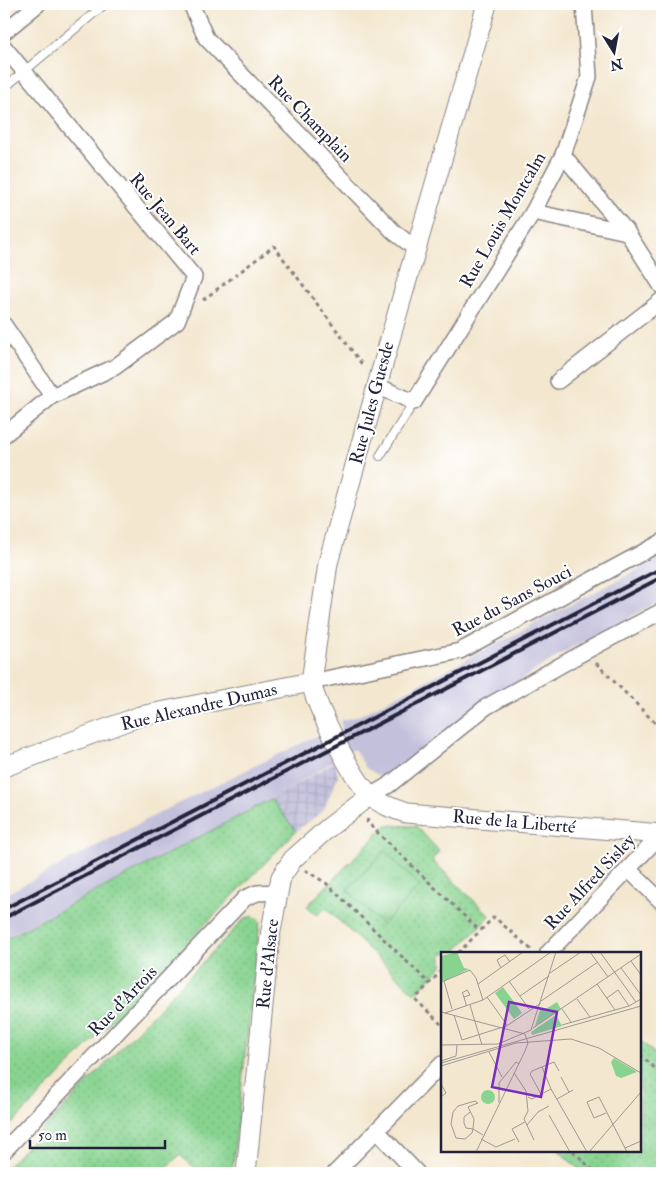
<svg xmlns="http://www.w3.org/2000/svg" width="666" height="1177" viewBox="0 0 666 1177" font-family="'IM FELL Double Pica',serif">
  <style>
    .industrial { fill: url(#industrial-grid) }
    .railway { fill: #c3c0db }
    .grass { fill: url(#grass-dots); stroke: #557a66 }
    .park { fill: url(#park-tufts); stroke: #557a66 }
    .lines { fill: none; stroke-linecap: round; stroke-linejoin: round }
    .service-casing { stroke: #8a8485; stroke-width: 10 }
    .minor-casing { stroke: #8a8485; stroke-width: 18 }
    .tertiary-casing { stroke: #8a8485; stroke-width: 21 }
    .path { stroke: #8a8485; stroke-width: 3; stroke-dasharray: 4 4; stroke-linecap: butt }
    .service { stroke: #fff; stroke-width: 8 }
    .minor { stroke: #fff; stroke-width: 15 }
    .tertiary { stroke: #fff; stroke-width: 19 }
    .rail { stroke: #22223b; stroke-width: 4 }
    .labels { text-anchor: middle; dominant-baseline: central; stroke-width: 4; stroke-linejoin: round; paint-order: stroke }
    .street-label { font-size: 18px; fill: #22223b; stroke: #fff }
    .inset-road { fill: none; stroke: #9f9894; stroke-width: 1 }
    .view { fill: #7b2cbf; fill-opacity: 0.15; stroke: #7b2cbf; stroke-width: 2.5 }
    .inset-edge { fill: none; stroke: #22223b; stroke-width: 2.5 }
  </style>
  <defs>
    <pattern id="industrial-grid" width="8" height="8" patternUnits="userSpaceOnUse" patternTransform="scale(1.25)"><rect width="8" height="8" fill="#c3c0db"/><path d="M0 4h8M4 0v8" fill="none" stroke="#a7a5bd"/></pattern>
    <pattern id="grass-dots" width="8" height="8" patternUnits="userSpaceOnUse" patternTransform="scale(1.25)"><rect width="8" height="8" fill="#88d390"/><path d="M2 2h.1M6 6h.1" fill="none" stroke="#75b57d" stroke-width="1.8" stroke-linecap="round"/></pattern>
    <pattern id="park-tufts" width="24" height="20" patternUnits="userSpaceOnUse" patternTransform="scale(1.25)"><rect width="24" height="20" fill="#88d390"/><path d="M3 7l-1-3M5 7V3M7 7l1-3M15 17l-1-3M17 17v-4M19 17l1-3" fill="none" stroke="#75b57d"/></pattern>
  </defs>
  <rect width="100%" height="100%" fill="#fff"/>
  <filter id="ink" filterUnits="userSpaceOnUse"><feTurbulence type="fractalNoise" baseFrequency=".02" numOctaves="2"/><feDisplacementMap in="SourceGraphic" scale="10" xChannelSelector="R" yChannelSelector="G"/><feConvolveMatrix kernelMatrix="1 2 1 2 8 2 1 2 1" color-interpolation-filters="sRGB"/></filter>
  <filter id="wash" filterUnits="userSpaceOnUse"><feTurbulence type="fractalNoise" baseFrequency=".0096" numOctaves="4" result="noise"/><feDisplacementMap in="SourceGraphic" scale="20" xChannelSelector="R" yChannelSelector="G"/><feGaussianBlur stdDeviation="1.12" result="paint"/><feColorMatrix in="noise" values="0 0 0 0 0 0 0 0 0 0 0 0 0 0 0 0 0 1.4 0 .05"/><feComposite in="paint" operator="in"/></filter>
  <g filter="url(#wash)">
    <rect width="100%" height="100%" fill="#f3e7cf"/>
    <path class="industrial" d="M335,762L338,776L323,811L296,831L271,799Z"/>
    <path class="railway" d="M662,557V600L569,649L480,705L385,779L366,768L354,749L271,799L4,939V895L159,813L320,734L323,738L342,729L340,721L358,716Z"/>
    <g class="grass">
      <path d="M271,799L296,831L12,1124L4,1116V940Z"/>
      <path d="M386,825L416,826L439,851L432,860L490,916L454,953H442V966L415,994L326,908L317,915L307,906Z"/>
      <path d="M254,916L260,921L232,1173H200L180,1155L160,1173H4V1170L245,918Z"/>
      <path d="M640,1040L662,1061V1173H583L559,1151H640Z"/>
    </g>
    <path class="park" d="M385,851L420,886L382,925L347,890Z"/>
  </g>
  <g filter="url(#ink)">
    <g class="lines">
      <defs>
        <g id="service">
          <path d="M659,4L662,9"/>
          <path d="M4,88L105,4"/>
          <path d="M380,456L414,402"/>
        </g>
        <g id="minor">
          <path d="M191,4L206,38L394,232L416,249"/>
          <path d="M4,32L38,4"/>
          <path d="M4,47L194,277L177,321L115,367L52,396L4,435"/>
          <path d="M563,155L627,232L662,287"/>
          <path d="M533,212L627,232"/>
          <path d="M4,325L52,396"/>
          <path d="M558,381L662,300"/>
          <path d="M377,386L414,402L533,212L563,155L589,77L584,4"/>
          <path d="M311,682L460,651L662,542"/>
          <path d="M370,796L389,785L486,707L586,651L662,611"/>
          <path d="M629,870L662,902"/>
          <path d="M548,953L652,844L654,833"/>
          <path d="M378,1132L417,1173"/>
          <path d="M4,1151L245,898L257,893L277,892"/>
          <path d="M335,1173L442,1064"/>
        </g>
        <g id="tertiary">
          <path d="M487,4L392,332L328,563L311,682C316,706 353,781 372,797C382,805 394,809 406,813L662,834"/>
          <path d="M4,767L140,716L311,682"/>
          <path d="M246,1173L270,936L281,877L293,859L328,828L370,796"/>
        </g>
      </defs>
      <use href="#service" class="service-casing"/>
      <use href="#minor" class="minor-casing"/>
      <use href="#tertiary" class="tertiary-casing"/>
      <g class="path">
        <path d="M203,300L274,246L364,367"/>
        <path d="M596,663L662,730"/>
        <path d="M368,819L367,822L381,836L480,931"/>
        <path d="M305,870L326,883L429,983"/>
        <path d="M458,953L494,917L533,951"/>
        <path d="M442,970L415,999L442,1025"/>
        <path d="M640,1054L662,1075"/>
        <path d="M573,1151L596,1173"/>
      </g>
      <use href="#service" class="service"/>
      <use href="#minor" class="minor"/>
      <use href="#tertiary" class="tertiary"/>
      <g class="rail">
        <path d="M4,909L662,568"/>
        <path d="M4,918L662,577"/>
      </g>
    </g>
  </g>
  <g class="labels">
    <g class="street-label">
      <text transform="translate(310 119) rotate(46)">Rue Champlain</text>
      <text transform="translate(165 214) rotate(50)">Rue Jean Bart</text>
      <text transform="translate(503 220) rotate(-60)">Rue Louis Montcalm</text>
      <text transform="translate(372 403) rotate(-75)">Rue Jules Guesde</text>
      <text transform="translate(512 601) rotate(-28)">Rue du Sans Souci</text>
      <text transform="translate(199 707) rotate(-13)">Rue Alexandre Dumas</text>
      <text transform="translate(514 822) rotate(5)">Rue de la Liberté</text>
      <text transform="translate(590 882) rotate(-47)">Rue Alfred Sisley</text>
      <text transform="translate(268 964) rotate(-84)">Rue d'Alsace</text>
      <text transform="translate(123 1001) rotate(-46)">Rue d'Artois</text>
    </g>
  </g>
  <g transform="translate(441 952)">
    <rect width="200" height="200" fill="#f3e7cf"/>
    <path d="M16,0L23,16L28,17L0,31V4ZM62,35L81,61L73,67L54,41ZM116,50L120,57L94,74L100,55L103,58ZM115,63L121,74L91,83L90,80ZM173,106L195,119L196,120L180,126L175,124L170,110Z" fill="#88d390"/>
    <path d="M40 145a7 7 0 1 1 14 0a7 7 0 1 1-14 0Z" fill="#88d390"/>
    <path class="inset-road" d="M149,0L167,25M159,0L195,50M190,9L200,23M60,16L56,8L64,3L69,10M180,16L200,43M109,21L140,0M68,29L88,57M37,32L82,0M156,32L174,58M79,44L108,24M23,45L29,43L26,38L21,41L22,42L25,52V54M46,45L66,73M166,46L177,38L188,54M136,47L149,65M100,49L157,10M29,53L41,93M11,57L3,29L29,18L35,26L42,48M121,57L130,70M0,60L84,82M4,61L42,48L110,0M13,63L21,88M121,73L188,54L200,47M64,75L100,51M92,76L200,2M21,88L62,75M0,93L57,92L90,78L115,0M48,100L61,125M0,109L15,104L16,93M0,111L200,54M0,114L75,91L130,87L158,96L200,121M101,115L110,137L146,200M73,121L85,139L87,159L83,167L93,188M120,125L128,140M0,132L5,141L0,145M100,142L89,122L91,119L113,110L118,119M87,145L91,147L110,137M116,147L132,138M58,151V131L75,110L78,112M29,160L23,165V171L25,176L32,177L31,181L24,187L15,186L10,172L12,160L17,154L34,149L37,151L27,155L33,167L32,177L42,183M165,161L153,166L146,150L158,145L186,200M108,163L129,200M86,173L97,160L108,154M40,187L55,195M78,190L71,177L84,170M55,195L74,187M184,196L200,189M35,200L84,99L87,91L84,82M148,200L200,140"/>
    <path class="view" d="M68,50L116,60L100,145L51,135Z"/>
    <rect width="200" height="200" class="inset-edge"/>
  </g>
  <rect width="666" height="1177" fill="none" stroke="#fff" stroke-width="20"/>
  <g transform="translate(614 52) rotate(169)" stroke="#ffffff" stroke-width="4" paint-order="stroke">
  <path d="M0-4L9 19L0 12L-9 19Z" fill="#22223b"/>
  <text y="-8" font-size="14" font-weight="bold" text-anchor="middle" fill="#22223b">N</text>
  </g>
  <path d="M30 1140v8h135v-8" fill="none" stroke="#22223b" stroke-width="2.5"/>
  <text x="38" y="1140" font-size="15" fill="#22223b" stroke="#ffffff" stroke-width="4" paint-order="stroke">50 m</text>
</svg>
